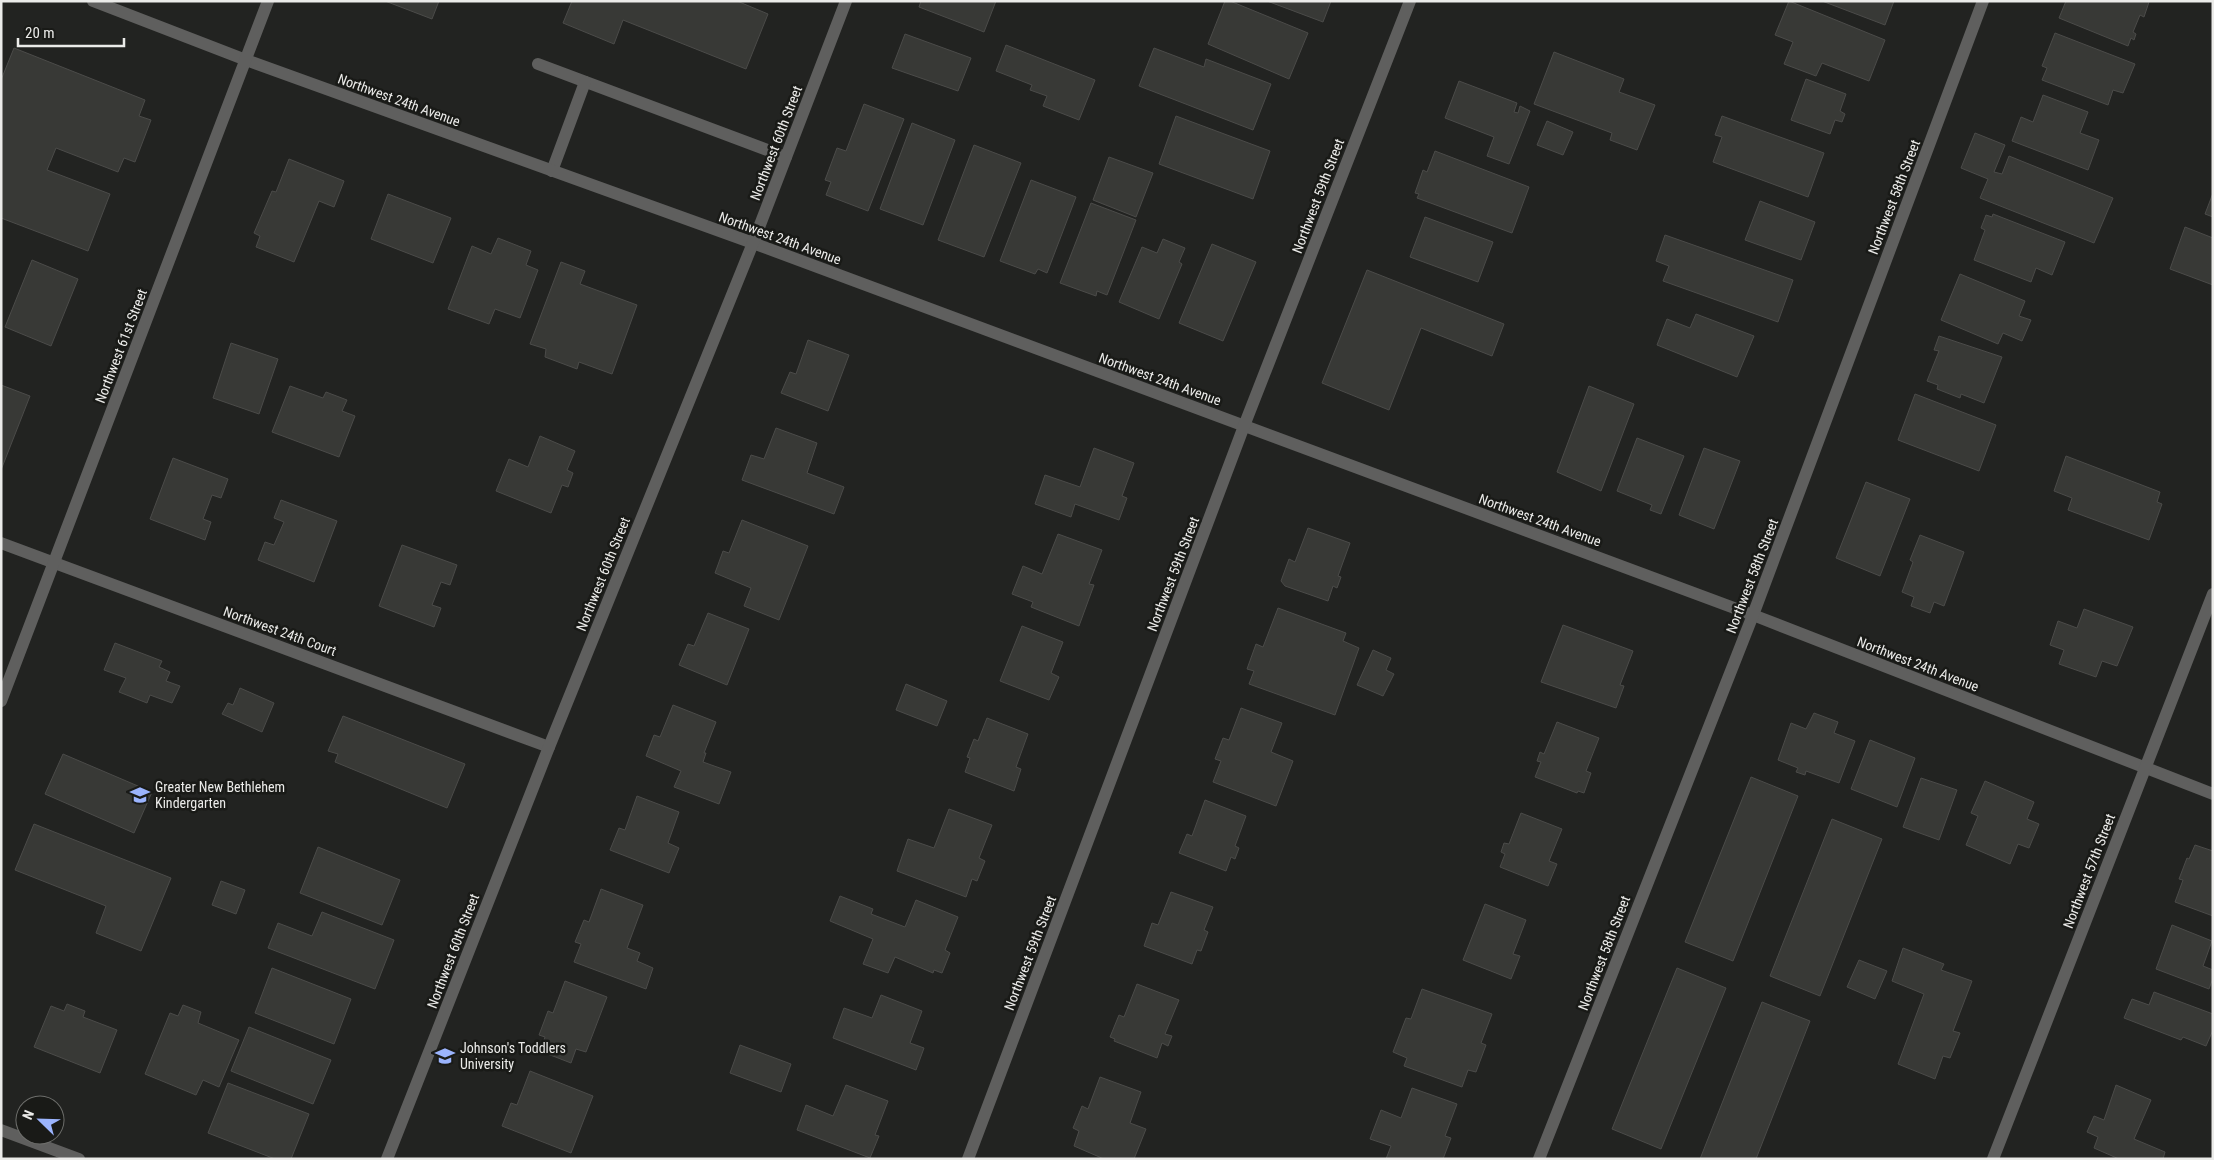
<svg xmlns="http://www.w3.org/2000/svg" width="2214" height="1160" viewBox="0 0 2214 1160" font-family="'Roboto Condensed',sans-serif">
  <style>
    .building { fill: #383936; stroke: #4b4b49 }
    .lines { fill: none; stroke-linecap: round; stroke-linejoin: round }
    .lane { stroke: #5f5f5e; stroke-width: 12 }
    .street { stroke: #5f5f5e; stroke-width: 12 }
    .labels { text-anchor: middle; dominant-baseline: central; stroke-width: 5; stroke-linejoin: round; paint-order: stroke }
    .street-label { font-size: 14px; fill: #ebebe9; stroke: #191a17 }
    .poi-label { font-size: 14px; fill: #ebebe9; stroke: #191a17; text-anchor: start }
  </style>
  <rect width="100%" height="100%" fill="#222321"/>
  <g class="building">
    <path d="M385,1H439L432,19Z"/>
    <path d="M572,1H737L768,14L746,69L623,20L614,44L563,23Z"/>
    <path d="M921,1H996L984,32L919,7Z"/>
    <path d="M1225,1H1230L1308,33L1289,79L1208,44Z"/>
    <path d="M1267,1H1331L1323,22Z"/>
    <path d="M1789,1L1885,40L1869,81L1822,63L1816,76L1784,64L1793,42L1775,35Z"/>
    <path d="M1822,1H1894L1885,25Z"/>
    <path d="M2066,1H2146L2149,2L2144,17L2140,15L2133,32L2136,34L2134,40L2131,38L2128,46L2059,18Z"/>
    <path d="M2055,33L2135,64L2123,93L2113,90L2108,105L2042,80L2047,68L2042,66Z"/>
    <path d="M905,34L971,58L958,91L892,68Z"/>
    <path d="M1006,45L1095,80L1079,120L1043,106L1047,96L1030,90L1032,85L996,71Z"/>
    <path d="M14,48L145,100L139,116L151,120L135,162L124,158L118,172L56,148L47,170L110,194L88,251L1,218V80Z"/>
    <path d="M1154,48L1204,67L1206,59L1271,84L1253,130L1139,86Z"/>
    <path d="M1554,52L1624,79L1619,92L1655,105L1637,150L1610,140L1612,133L1534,104Z"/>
    <path d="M1806,79L1846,94L1840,111L1845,114L1842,122L1835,120L1830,134L1791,120Z"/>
    <path d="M1459,81L1517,103L1514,112L1518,113L1520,106L1530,111L1509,164L1487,156L1494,137L1445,118Z"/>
    <path d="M2043,95L2088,112L2080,133L2099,140L2088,170L2012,141L2021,117L2033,122Z"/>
    <path d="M864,104L904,119L868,211L826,195L831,182L825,180L837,148L846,151Z"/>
    <path d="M1176,116L1270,151L1253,199L1159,164Z"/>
    <path d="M1722,116L1824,153L1808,197L1713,162L1722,137L1715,135Z"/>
    <path d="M1547,121L1573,132L1563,155L1537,145Z"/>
    <path d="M912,123L955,140L923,225L880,209Z"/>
    <path d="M1975,133L2005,145L1994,172L2002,174L2009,156L2113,198L2094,243L1980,198L1988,179L1961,168Z"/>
    <path d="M974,145L1021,163L984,257L938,240Z"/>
    <path d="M1435,151L1529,187L1512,233L1417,198L1419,194L1415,193L1423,170L1427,172Z"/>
    <path d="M1109,157L1153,173L1136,217L1093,200Z"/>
    <path d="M289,159L344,181L334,207L319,201L294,262L256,247L260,236L254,233L272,191L276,192Z"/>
    <path d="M1031,180L1076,197L1047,273L1038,269L1035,274L1000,261Z"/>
    <path d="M2213,193V217L2205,214Z"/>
    <path d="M388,194L451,218L433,263L371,239Z"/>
    <path d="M1760,201L1815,222L1801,260L1745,240Z"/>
    <path d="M1091,203L1136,220L1107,295L1097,291L1096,296L1060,283Z"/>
    <path d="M1993,214L2065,242L2052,275L2036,268L2031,282L1974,260L1985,230L1981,228L1986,215L1992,217Z"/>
    <path d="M1425,217L1493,242L1478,282L1410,257Z"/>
    <path d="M2185,227L2213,238V285L2170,269Z"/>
    <path d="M1665,235L1793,280L1778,322L1663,281L1669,266L1656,261Z"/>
    <path d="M498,238L531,251L526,265L538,270L520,318L495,309L489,324L448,309L472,246L491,254Z"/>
    <path d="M1163,239L1185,248L1179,262L1182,264L1159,319L1119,302L1142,247L1157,253Z"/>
    <path d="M1212,244L1256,262L1223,341L1179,323Z"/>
    <path d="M32,260L78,279L51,346L5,327Z"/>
    <path d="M561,262L585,271L580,284L637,305L612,374L579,362L577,369L545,357L546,349L530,344Z"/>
    <path d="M1367,270L1504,324L1492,356L1421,328L1389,410L1322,383Z"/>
    <path d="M1960,274L2025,301L2019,316L2031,320L2022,341L2003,333L1998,344L1941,320Z"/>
    <path d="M1696,314L1754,336L1737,377L1657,345L1667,319L1690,328Z"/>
    <path d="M1939,336L2002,357L1984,403L1961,394L1960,398L1937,389L1938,385L1927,381L1939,351L1934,350Z"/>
    <path d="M808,340L849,355L828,411L781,393L790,372L796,374Z"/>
    <path d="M231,343L278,359L259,414L213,398Z"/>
    <path d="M1,385L30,396L1,470Z"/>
    <path d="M290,386L323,398L326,392L347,400L342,411L355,416L339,457L272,432Z"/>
    <path d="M1589,386L1634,404L1601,491L1557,472Z"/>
    <path d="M1915,394L1996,425L1979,471L1898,440Z"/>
    <path d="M776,428L817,443L807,473L844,487L834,514L742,480L751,455L764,459Z"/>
    <path d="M540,436L575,451L567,470L573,473L568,487L562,485L551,513L496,491L509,459L528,467Z"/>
    <path d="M1637,438L1684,456L1661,514L1650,510L1652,505L1617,491Z"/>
    <path d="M1094,448L1134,463L1122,496L1127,498L1119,520L1075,504L1071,517L1035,504L1045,475L1080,487Z"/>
    <path d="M1704,448L1740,461L1714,529L1679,515Z"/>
    <path d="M2066,456L2160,492L2157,502L2162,504L2149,540L2068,510L2072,498L2054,491Z"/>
    <path d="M173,458L228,479L221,498L212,495L203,519L211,522L205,540L150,519Z"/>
    <path d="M1866,482L1910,499L1880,576L1836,558Z"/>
    <path d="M281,500L337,521L314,582L258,560L265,542L274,545L284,522L274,518Z"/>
    <path d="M742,520L808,546L779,620L744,606L751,588L715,573L723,551L729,553Z"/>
    <path d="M1308,528L1350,543L1338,576L1341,577L1337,588L1333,586L1328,601L1285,586L1281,581L1289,559L1295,562Z"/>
    <path d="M1058,534L1102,550L1089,584L1094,585L1079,626L1031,607L1033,602L1012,594L1023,566L1042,574Z"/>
    <path d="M1920,535L1964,552L1944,606L1934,602L1930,613L1911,606L1914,597L1902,592L1913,562L1910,560Z"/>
    <path d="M402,545L457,565L450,585L441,582L432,605L441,608L434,627L379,606Z"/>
    <path d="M1278,608L1346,633L1343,641L1359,648L1335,715L1249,684L1254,671L1247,669L1256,644L1263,647Z"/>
    <path d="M2084,609L2133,627L2117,666L2102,661L2096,677L2059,664L2064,650L2050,645L2058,621L2077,628Z"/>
    <path d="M708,613L749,629L727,685L679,665L688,644L694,646Z"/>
    <path d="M1563,625L1633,651L1620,685L1624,686L1616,708L1541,682Z"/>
    <path d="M1022,626L1063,642L1051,673L1059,677L1049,700L1000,681Z"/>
    <path d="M115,643L162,661L159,667L170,672L166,681L180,686L172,703L150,695L147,703L119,692L126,678L104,670Z"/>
    <path d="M1373,650L1391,658L1386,670L1394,674L1383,696L1357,685Z"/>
    <path d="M906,684L947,701L937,726L896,710Z"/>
    <path d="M240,688L274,703L262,732L222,714L228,703L233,705Z"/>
    <path d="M673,705L716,722L704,753H706L703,762L731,772L719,804L674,787L681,771L646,756L654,735L660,737Z"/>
    <path d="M1241,708L1282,723L1271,752L1293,761L1276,806L1213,782L1221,761L1215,759L1223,738L1229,740Z"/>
    <path d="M1814,713L1838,722L1834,733L1855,741L1839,783L1806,771L1805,775L1796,772L1798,768L1778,760L1791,723L1806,729Z"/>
    <path d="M343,716L465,764L447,808L335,762L338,754L328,751Z"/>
    <path d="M987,718L1028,734L1016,767L1021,769L1014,791L965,772L970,758L967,757L974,739L978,741Z"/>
    <path d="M1557,722L1599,738L1586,771L1591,773L1584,793L1578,791L1577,793L1535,777L1541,762L1537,761L1540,752L1544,754Z"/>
    <path d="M1870,740L1915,758L1897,807L1851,789Z"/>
    <path d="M63,754L152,792L134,833L45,794Z"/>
    <path d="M1751,777L1798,796L1733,961L1685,942Z"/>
    <path d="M1921,778L1957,790L1939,840L1903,827Z"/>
    <path d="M1985,781L2034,802L2027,819L2039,824L2029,848L2018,844L2010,864L1966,845L1978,816L1971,813Z"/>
    <path d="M637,796L679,812L668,843L679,848L669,873L610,850L619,828L625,830Z"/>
    <path d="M1205,800L1246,816L1235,846L1239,848L1235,859L1231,857L1226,871L1179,853L1187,834L1192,836Z"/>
    <path d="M949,809L992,825L979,858L985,861L977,881L972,879L966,897L897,871L908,839L934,848Z"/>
    <path d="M1521,813L1562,829L1549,861L1557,864L1548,886L1500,867L1505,854L1501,852L1504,843L1509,844Z"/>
    <path d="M1832,819L1882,839L1820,996L1770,976Z"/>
    <path d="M34,824L171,878L141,951L96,933L106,906L15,870Z"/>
    <path d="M2195,845L2213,851V916L2175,902L2183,880L2179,879L2187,858L2189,859Z"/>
    <path d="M318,847L400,880L382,925L300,893Z"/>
    <path d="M221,881L245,890L236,914L212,905Z"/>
    <path d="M601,889L643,905L627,948L640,953L637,961L653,968L646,989L574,962L581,944L575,942L584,920L589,922Z"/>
    <path d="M1171,892L1213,907L1204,930L1208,932L1201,951L1197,950L1192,964L1144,946L1152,923L1158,925Z"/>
    <path d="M840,896L873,909L871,914L905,927L916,900L958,917L945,950L950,953L942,973L934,970L933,973L895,957L888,973L863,964L873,939L830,921Z"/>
    <path d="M1485,904L1526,920L1513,954L1520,956L1511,979L1463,960Z"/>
    <path d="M322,912L394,940L375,989L268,948L278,923L312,936Z"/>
    <path d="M2172,925L2212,941L2203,966L2213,970V978L2209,989L2156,969Z"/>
    <path d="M1903,948L1944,964L1941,970L1972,981L1953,1031L1960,1033L1950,1058L1943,1056L1935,1079L1898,1064L1924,994L1892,981Z"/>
    <path d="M1859,960L1887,971L1875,999L1847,987Z"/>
    <path d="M272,968L351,999L334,1044L255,1013Z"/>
    <path d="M1677,968L1726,988L1661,1149L1612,1129Z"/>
    <path d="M565,981L607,997L586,1052L576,1049L571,1063L540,1051L545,1037L539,1035L548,1011L553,1013Z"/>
    <path d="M1137,984L1179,1000L1165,1034L1172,1036L1168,1046L1162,1043L1157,1058L1114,1041L1115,1039L1110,1037L1119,1015L1124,1017Z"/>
    <path d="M1422,989L1492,1014L1481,1043L1486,1045L1476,1072L1468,1070L1462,1087L1404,1066L1407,1058L1393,1052L1406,1018L1411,1019Z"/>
    <path d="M2154,992L2213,1014V1030L2206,1046L2183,1037L2181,1040L2124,1018L2132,999L2149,1005Z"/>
    <path d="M881,995L922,1011L910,1043L924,1048L916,1070L833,1038L844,1008L872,1018Z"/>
    <path d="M1762,1002L1810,1021L1756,1159H1700Z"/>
    <path d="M67,1004L85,1011L83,1017L117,1030L100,1073L34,1047L51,1006L64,1011Z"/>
    <path d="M183,1005L201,1012L198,1023L239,1040L219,1087L203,1080L196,1095L145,1074L170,1013L178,1016Z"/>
    <path d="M249,1027L331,1060L313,1104L231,1071Z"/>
    <path d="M740,1045L791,1064L781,1092L730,1073Z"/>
    <path d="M530,1071L593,1096L571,1153L502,1126L511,1103L517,1105Z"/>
    <path d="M1100,1077L1141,1092L1130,1123L1146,1129L1134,1159H1104L1074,1146L1079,1131L1073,1128L1082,1106L1088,1109Z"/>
    <path d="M228,1083L309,1114L291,1159H275L208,1133Z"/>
    <path d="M846,1085L888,1101L875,1135L879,1136L870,1158L797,1130L806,1105L833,1116Z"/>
    <path d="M2116,1085L2151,1100L2134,1139L2165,1152L2163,1159H2119L2094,1148L2098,1137L2087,1132L2094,1116L2104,1120Z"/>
    <path d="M1412,1088L1457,1104L1445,1136L1451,1138L1443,1159H1386L1391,1146L1370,1139L1381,1110L1401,1118Z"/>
  </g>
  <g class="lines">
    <g class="lane">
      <path d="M538,64L786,157"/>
      <path d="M552,171L585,82"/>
    </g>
    <g class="street">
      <path d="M93,1L246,60L753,243L1753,615L2213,794"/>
      <path d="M1,543L549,747"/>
      <path d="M1,701L268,1"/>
      <path d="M1,1130L79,1159"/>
      <path d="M387,1159L549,747L753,243L846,1"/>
      <path d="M968,1159L1244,426L1410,1"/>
      <path d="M1539,1159L1753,615L1983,1"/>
      <path d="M1993,1159L2213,594"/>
    </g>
  </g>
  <defs>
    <symbol id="school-bare" viewBox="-9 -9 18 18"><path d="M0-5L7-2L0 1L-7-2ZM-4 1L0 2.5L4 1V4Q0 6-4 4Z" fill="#9bb4fd" stroke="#191a17" stroke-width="2.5" paint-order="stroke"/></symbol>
  </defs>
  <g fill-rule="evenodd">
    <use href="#school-bare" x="126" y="781" width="28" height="28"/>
    <use href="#school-bare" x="431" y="1042" width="28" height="28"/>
  </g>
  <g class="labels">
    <g class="street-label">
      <text transform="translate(399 100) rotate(20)">Northwest 24th Avenue</text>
      <text transform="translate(776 143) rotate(-69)">Northwest 60th Street</text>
      <text transform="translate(1318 196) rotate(-69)">Northwest 59th Street</text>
      <text transform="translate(1894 197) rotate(-69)">Northwest 58th Street</text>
      <text transform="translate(780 238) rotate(20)">Northwest 24th Avenue</text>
      <text transform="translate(121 346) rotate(-69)">Northwest 61st Street</text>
      <text transform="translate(1160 379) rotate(20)">Northwest 24th Avenue</text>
      <text transform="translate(1540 520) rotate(20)">Northwest 24th Avenue</text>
      <text transform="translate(603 574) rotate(-68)">Northwest 60th Street</text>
      <text transform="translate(1173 574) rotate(-69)">Northwest 59th Street</text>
      <text transform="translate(1752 576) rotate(-69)">Northwest 58th Street</text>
      <text transform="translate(280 631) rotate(20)">Northwest 24th Court</text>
      <text transform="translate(1918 664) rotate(21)">Northwest 24th Avenue</text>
      <text transform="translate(2089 871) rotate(-69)">Northwest 57th Street</text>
      <text transform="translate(453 951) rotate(-69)">Northwest 60th Street</text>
      <text transform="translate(1030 953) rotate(-69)">Northwest 59th Street</text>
      <text transform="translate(1604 953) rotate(-69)">Northwest 58th Street</text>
    </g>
    <g class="poi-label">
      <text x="155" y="787">Greater New Bethlehem<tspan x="155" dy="16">Kindergarten</tspan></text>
      <text x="460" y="1048">Johnson's Toddlers<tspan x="460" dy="16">University</tspan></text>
    </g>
  </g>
  <rect width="2214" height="1160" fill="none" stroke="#ebebe9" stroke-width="5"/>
  <g transform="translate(40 1120) rotate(293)"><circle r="24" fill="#191a17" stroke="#6d6e6b"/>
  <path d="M0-4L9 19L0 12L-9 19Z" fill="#9bb4fd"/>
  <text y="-8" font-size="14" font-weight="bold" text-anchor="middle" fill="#ebebe9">N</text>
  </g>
  <path d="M18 38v8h106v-8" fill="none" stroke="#ebebe9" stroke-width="2.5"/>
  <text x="25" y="38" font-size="15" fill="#ebebe9" stroke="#191a17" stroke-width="4" paint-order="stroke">20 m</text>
</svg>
